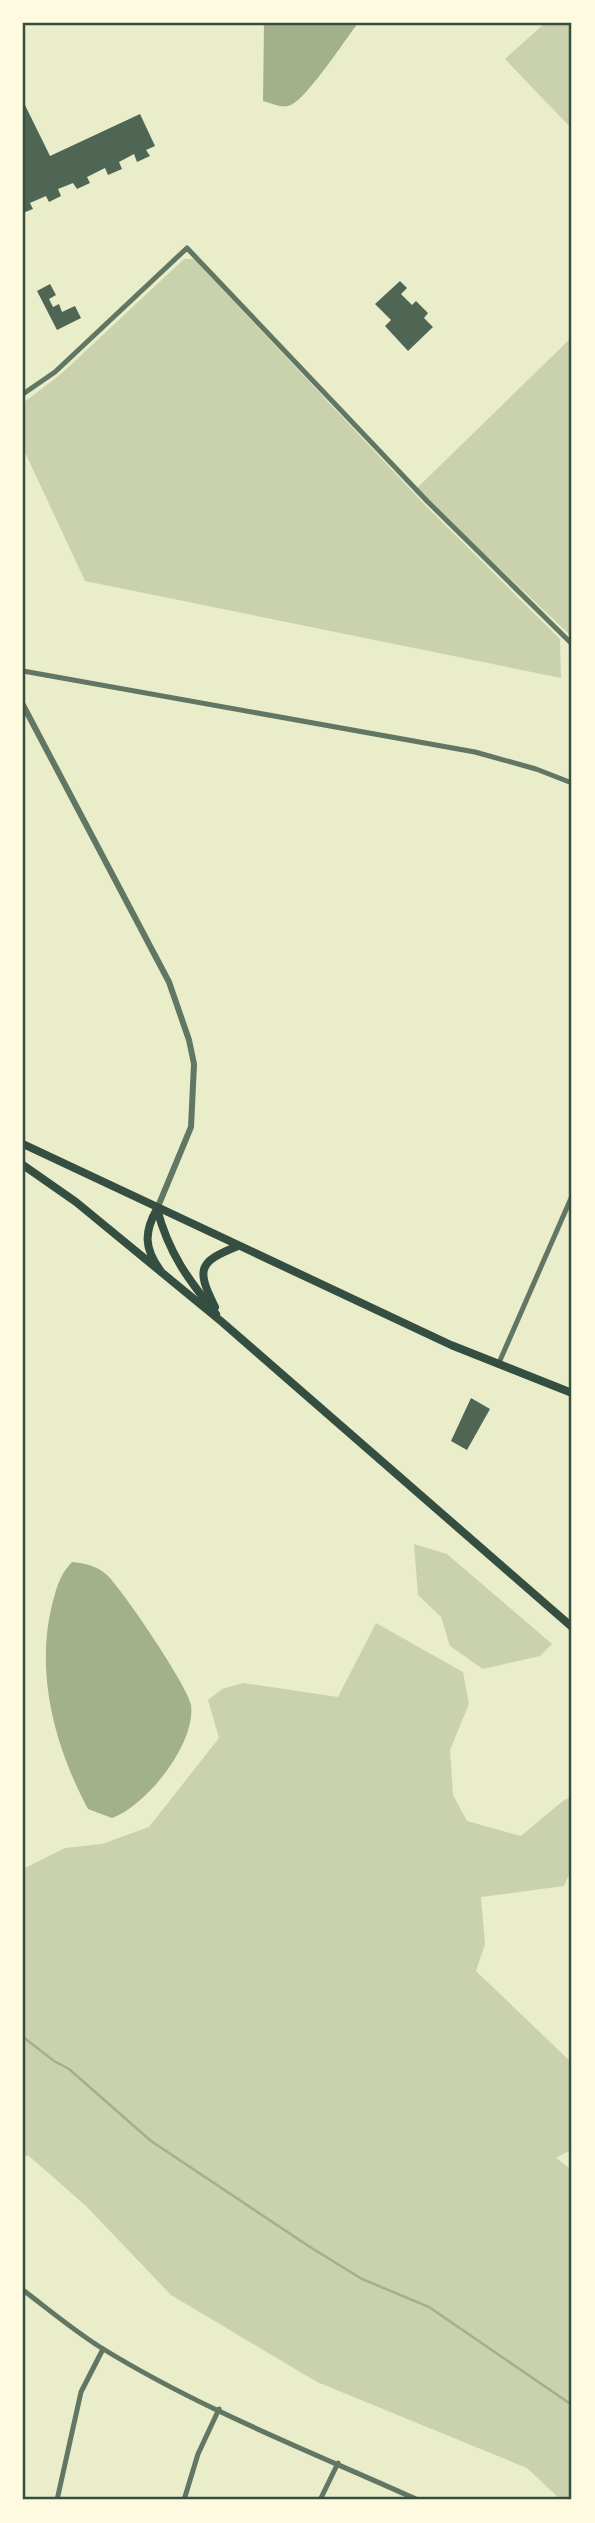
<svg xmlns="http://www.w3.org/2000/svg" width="595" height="2523" viewBox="0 0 595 2523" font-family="'Asap Condensed',sans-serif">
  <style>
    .green { fill: #cad2ad }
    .water { fill: #a3b18a }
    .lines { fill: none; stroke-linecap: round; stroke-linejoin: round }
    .stream { stroke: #a3b18a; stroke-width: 2.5 }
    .building { fill: #4f6655 }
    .minor { stroke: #617663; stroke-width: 5 }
    .tertiary { stroke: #617663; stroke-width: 6 }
    .primary { stroke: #344e41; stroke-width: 8 }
    .neatline { fill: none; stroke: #344e41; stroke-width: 2.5 }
  </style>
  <rect width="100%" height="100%" fill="#e9edc9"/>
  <g class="green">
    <path d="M545,23H572V129L505,59Z"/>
    <path d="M184,259H194L426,506L560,639L561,678L85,581L23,448V403L61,374Z"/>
    <path d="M572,337V637L416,489Z"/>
    <path d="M414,1544L447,1554L552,1644L540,1656L483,1669L450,1646L441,1617L418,1595Z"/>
    <path d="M376,1623L463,1672L469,1704L450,1750L453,1795L467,1821L521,1836L564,1800L572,1797V1868L564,1886L481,1897L485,1944L476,1971L571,2062L572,2149L556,2158L572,2170V2500H561L527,2468L317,2382L171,2295L86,2206L29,2156H23V1869L65,1848L102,1844L149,1827L219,1738L208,1700L222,1689L243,1683L338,1697Z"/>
  </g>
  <g class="water">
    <path d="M264,23H358C345,40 308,97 291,105C282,109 271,103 263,101Z"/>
    <path d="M72,1562C85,1563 97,1566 107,1575C122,1589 189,1688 191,1705C196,1744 146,1806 112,1818L88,1809C55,1747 35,1674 52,1605C57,1587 59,1576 72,1562Z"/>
  </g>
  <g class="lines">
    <path class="stream" d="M23,2037L54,2061L69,2069L151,2141L310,2247L362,2279L429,2307L572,2405"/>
  </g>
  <g class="building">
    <path d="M23,101L50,156L140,114L155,146L146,150L150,156L137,162L134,154L119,162L122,169L108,175L105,168L87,177L90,183L77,189L73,183L58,189L61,196L49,202L46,196L30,203L33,209L23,213Z"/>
    <path d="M400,281L407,288L401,294L412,305L416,301L428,313L424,318L433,327L408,351L385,326L391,320L375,304Z"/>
    <path d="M50,284L56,295L49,299L53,307L59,304L62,312L75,306L81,318L57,330L37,291Z"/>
    <path d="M471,1398L490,1409L467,1450L451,1441Z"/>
  </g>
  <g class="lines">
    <g class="minor">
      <path d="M23,394L55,372L187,248L427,501L572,644"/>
      <path d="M23,671L475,752L536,769L572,783"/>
      <path d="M498,1365L572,1196"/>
      <path d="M23,2290C48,2309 73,2330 100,2347C200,2409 312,2452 418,2500"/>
      <path d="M57,2500L81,2392L103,2349"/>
      <path d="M184,2500L198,2454L219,2409"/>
      <path d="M320,2500L338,2463"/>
    </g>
    <path class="tertiary" d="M23,705L169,982L189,1040L194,1064L191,1127L157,1209"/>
    <g class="primary">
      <path d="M23,1144L451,1345L572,1393"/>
      <path d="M23,1165L76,1202L222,1322L572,1627"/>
      <path d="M157,1209C169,1254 188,1279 216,1314"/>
      <path d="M157,1209C144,1232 144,1248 160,1270"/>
      <path d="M215,1307C196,1269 198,1262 238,1246"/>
    </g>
  </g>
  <rect width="595" height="2523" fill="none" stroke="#fefae0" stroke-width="49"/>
  <rect x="24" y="24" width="546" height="2474" class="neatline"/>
</svg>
